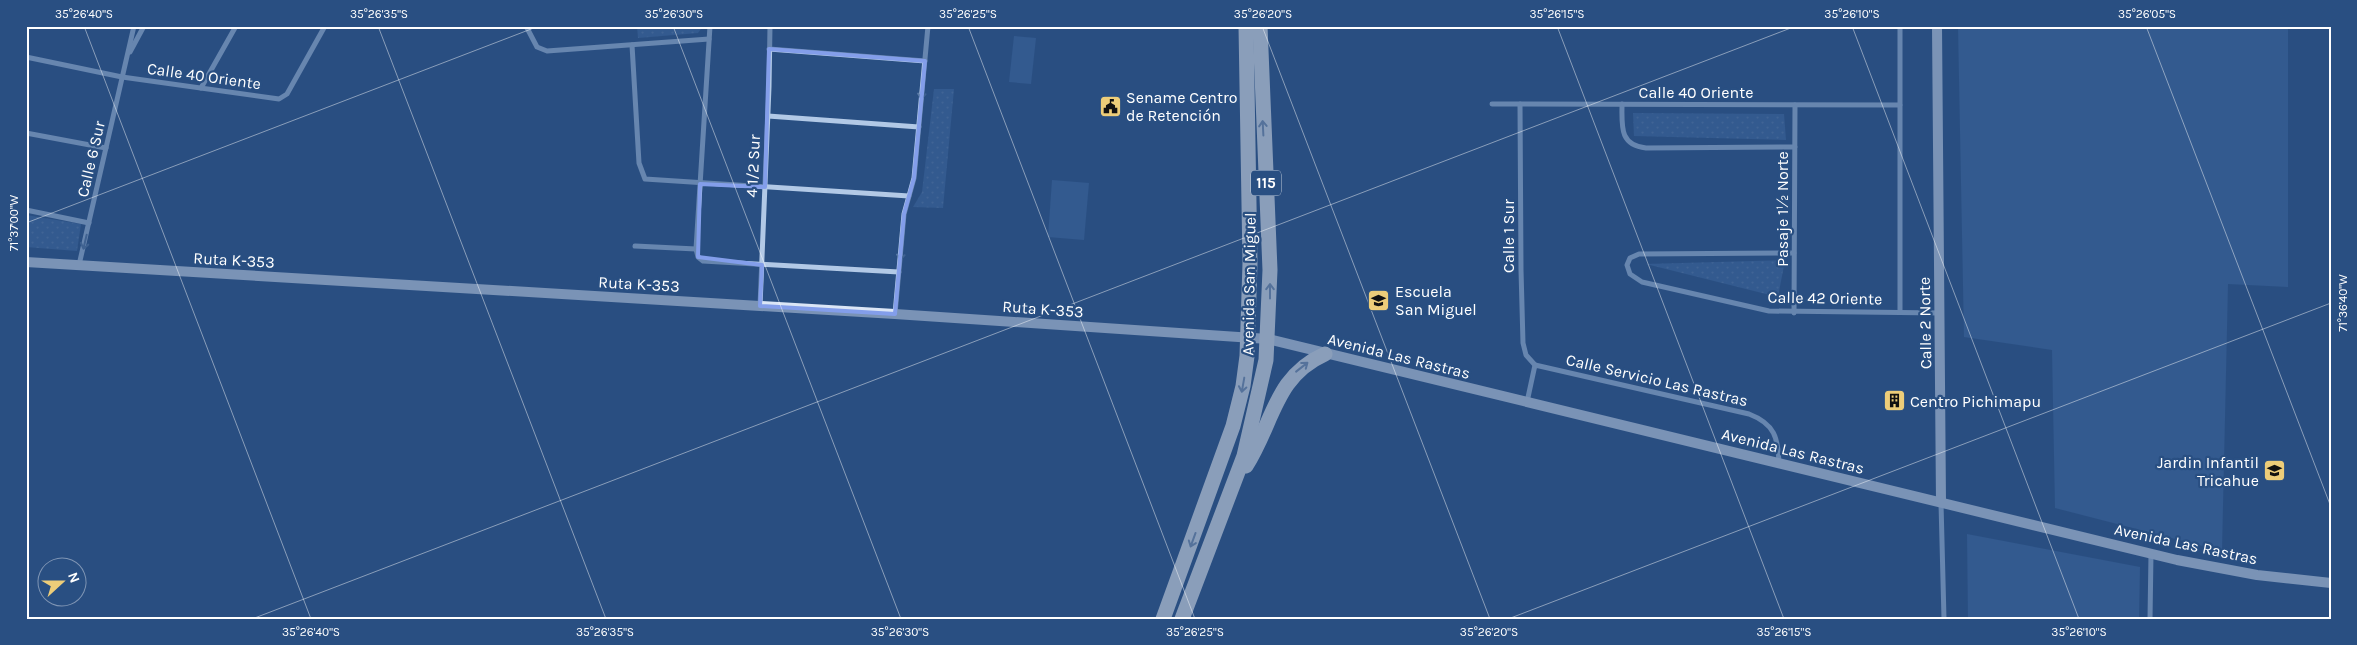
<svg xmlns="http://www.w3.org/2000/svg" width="2357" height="645" viewBox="0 0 2357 645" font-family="Karla,sans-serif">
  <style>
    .green { fill: #3e689f }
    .park { fill: url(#park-dots) }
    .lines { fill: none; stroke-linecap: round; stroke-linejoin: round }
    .street { stroke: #b2c9e6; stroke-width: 5 }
    .secondary { stroke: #dbe6f6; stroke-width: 10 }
    .highway { stroke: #fff; stroke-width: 15 }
    .oneway { stroke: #597aa5 }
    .oneway2 { stroke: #899eba }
    .marked { fill: none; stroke: #839eea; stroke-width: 4; stroke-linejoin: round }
    .ticks { fill: none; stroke: #fff; stroke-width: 1; stroke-opacity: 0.45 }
    .labels { text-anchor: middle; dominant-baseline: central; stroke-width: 4.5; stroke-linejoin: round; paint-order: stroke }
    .shield { fill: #294f82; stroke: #bfcada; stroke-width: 1 }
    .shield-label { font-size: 15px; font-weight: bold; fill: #fff }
    .street-label { font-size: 16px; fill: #fff; stroke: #294f82 }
    .poi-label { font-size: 16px; fill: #fff; stroke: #294f82; text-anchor: start }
    .neatline { fill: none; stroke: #fff; stroke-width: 2 }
    .ticks-label { font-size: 12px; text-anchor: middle; fill: #fff }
  </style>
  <defs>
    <pattern id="park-dots" width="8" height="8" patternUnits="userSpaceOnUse" patternTransform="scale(1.25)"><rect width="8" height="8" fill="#3e689f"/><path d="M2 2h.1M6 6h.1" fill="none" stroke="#5b7fad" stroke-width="1.8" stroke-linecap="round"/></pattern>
  </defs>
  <rect width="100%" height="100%" fill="#294f82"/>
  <g class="green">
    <path d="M1958,26H2288V287L2228,284L2222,551L2055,508L2052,350L1964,337Z"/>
    <path d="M1014,36L1036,38L1031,84L1009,82Z"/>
    <path d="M1052,180L1089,183L1084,240L1048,237Z"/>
    <path d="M1967,534L2140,567L2139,619H1968Z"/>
  </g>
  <g class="park">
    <path d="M637,26H703L698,33L638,38Z"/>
    <path d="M934,89H954L943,208L913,207L922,192Z"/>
    <path d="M1633,113L1784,114L1786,140L1634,136Z"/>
    <path d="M26,215L81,224L77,251L26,247Z"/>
    <path d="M1785,260L1778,297L1646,264Z"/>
  </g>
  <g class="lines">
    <g class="street">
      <path d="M526,26L537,47L547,51L709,39"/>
      <path d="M710,26L696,249L698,257L703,261L899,272"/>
      <path d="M1900,26V311"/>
      <path d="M632,45L639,163L645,179L909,196"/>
      <path d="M769,49L925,61"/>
      <path d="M130,52L144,26"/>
      <path d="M26,57L122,77L279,99L287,94L325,26"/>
      <path d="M201,88L236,26"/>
      <path d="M1492,104L1900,105"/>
      <path d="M1520,104L1521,270L1523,343L1526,355L1535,365"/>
      <path d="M1622,104C1622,126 1619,145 1646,148L1795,147"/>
      <path d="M768,116L919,127"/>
      <path d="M26,133L106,148"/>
      <path d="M26,210L89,223"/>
      <path d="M635,246L696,249"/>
      <path d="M1794,253L1639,254L1630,258L1627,265L1630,274L1642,282L1769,311L1940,313"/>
      <path d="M79,265L134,26"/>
      <path d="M760,306L769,87L770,26"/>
      <path d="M1794,313L1795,105"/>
      <path d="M895,314L904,214L914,178L928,26"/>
      <path d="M1527,402L1535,365L1749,414C1775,424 1778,438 1779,463"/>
      <path d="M1941,503L1944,619"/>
      <path d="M2150,619L2151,554"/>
    </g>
    <g class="secondary">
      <path d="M1937,26L1941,502"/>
      <path d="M26,262L895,314L1268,339L2177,560L2257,575L2331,583"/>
    </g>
    <g class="highway">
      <path d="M1246,466C1274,422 1274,377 1325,354"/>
      <path d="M1163,619L1233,426L1243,386L1247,356L1250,263L1246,26"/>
      <path d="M1182,619L1244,456L1266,360L1270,270L1260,26"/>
    </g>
  </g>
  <defs><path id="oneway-shaft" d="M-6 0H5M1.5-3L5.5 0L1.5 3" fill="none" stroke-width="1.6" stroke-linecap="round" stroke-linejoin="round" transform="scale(1.25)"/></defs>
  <g class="oneway">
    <use href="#oneway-shaft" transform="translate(922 92) rotate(95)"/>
    <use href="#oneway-shaft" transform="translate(85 242) rotate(103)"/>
    <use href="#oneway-shaft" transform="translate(901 253) rotate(95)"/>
  </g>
  <g class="oneway2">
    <use href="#oneway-shaft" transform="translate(1263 128) rotate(-93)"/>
    <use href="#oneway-shaft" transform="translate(1270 291) rotate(-90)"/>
    <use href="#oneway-shaft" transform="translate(1302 367) rotate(-38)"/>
    <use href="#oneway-shaft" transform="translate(1243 385) rotate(100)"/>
    <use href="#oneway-shaft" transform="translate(1193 540) rotate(110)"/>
  </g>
  <path d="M0 0H2357V645H0ZM769,49L925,61L914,178L904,214L895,314L760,306L762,265L698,257L700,184L765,187Z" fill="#294f82" fill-opacity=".55" fill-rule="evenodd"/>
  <path class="marked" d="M769,49L925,61L914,178L904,214L895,314L760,306L762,265L698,257L700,184L765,187Z"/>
  <path class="ticks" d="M84,26L311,619M378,26L606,619M673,26L901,619M968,26L1195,619M1262,26L1490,619M1557,26L1784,619M1852,26L2079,619M2146,26L2331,507M26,223L539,26M252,619L1796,26M1508,619L2331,303"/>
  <defs>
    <symbol id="civic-square" viewBox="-11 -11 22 22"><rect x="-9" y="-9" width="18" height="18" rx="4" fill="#edcd79" stroke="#294f82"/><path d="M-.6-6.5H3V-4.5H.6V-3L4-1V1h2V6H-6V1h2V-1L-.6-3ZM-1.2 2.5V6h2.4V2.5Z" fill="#111"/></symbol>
    <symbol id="school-square" viewBox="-11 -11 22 22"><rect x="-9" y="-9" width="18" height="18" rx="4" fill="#edcd79" stroke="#294f82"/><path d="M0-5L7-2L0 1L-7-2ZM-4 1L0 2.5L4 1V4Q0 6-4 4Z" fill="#111"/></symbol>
    <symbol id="building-square" viewBox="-11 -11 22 22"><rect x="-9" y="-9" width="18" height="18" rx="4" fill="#edcd79" stroke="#294f82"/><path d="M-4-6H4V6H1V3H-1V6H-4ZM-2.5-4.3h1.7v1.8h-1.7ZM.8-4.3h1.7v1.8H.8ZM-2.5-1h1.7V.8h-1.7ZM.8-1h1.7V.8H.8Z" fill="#111"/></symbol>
  </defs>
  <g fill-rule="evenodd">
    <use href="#civic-square" x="1098" y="94" width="25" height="25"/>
    <use href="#school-square" x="1366" y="288" width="25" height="25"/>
    <use href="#building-square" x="1882" y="388" width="25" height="25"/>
    <use href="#school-square" x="2262" y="458" width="25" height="25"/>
  </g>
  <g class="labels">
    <rect class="shield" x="1251" y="170.5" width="30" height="25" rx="4"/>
    <g class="shield-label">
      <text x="1266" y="183">115</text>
    </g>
    <g class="street-label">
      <text transform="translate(204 76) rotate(8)">Calle 40 Oriente</text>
      <text x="1696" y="92">Calle 40 Oriente</text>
      <text transform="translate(91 159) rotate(-77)">Calle 6 Sur</text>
      <text transform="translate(753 166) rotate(-87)">4 1/2 Sur</text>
      <text transform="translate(1782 209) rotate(-90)">Pasaje 1½ Norte</text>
      <text transform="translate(1508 236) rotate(-90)">Calle 1 Sur</text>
      <text transform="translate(234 260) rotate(3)">Ruta K-353</text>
      <text transform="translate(639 284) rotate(3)">Ruta K-353</text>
      <text transform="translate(1249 284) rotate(-89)">Avenida San Miguel</text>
      <text transform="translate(1825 298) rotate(1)">Calle 42 Oriente</text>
      <text transform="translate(1043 309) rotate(4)">Ruta K-353</text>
      <text transform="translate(1925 323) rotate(-91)">Calle 2 Norte</text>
      <text transform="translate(1399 356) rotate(14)">Avenida Las Rastras</text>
      <text transform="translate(1657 380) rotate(13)">Calle Servicio Las Rastras</text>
      <text transform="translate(1793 451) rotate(14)">Avenida Las Rastras</text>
      <text transform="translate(2186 544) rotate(12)">Avenida Las Rastras</text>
    </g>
    <g class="poi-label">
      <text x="1126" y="97">Sename Centro<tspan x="1126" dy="18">de Retención</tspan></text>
      <text x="1395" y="291">Escuela<tspan x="1395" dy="18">San Miguel</tspan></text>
      <text x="1910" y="401">Centro Pichimapu</text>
      <text x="2259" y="462" text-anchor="end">Jardin Infantil<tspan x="2259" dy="18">Tricahue</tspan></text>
    </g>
  </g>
  <rect width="2357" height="645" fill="none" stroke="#294f82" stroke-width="55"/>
  <g transform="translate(62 582) rotate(69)"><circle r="24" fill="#294f82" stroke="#7f95b4"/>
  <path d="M0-4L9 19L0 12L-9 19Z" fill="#edcd79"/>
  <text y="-8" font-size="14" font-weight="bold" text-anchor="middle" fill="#ffffff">N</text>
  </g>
  <rect x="28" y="28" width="2302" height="590" class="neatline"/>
  <g class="ticks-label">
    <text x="84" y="18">35°26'40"S</text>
    <text x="379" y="18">35°26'35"S</text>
    <text x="674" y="18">35°26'30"S</text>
    <text x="968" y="18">35°26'25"S</text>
    <text x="1263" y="18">35°26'20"S</text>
    <text x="1557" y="18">35°26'15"S</text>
    <text x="1852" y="18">35°26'10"S</text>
    <text x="2147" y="18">35°26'05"S</text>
    <text transform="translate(14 223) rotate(-90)" y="4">71°37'00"W</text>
    <text transform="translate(2343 303) rotate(-90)" y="4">71°36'40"W</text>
    <text x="311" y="636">35°26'40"S</text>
    <text x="605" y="636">35°26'35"S</text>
    <text x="900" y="636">35°26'30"S</text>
    <text x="1195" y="636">35°26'25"S</text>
    <text x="1489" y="636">35°26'20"S</text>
    <text x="1784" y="636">35°26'15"S</text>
    <text x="2079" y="636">35°26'10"S</text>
  </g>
</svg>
